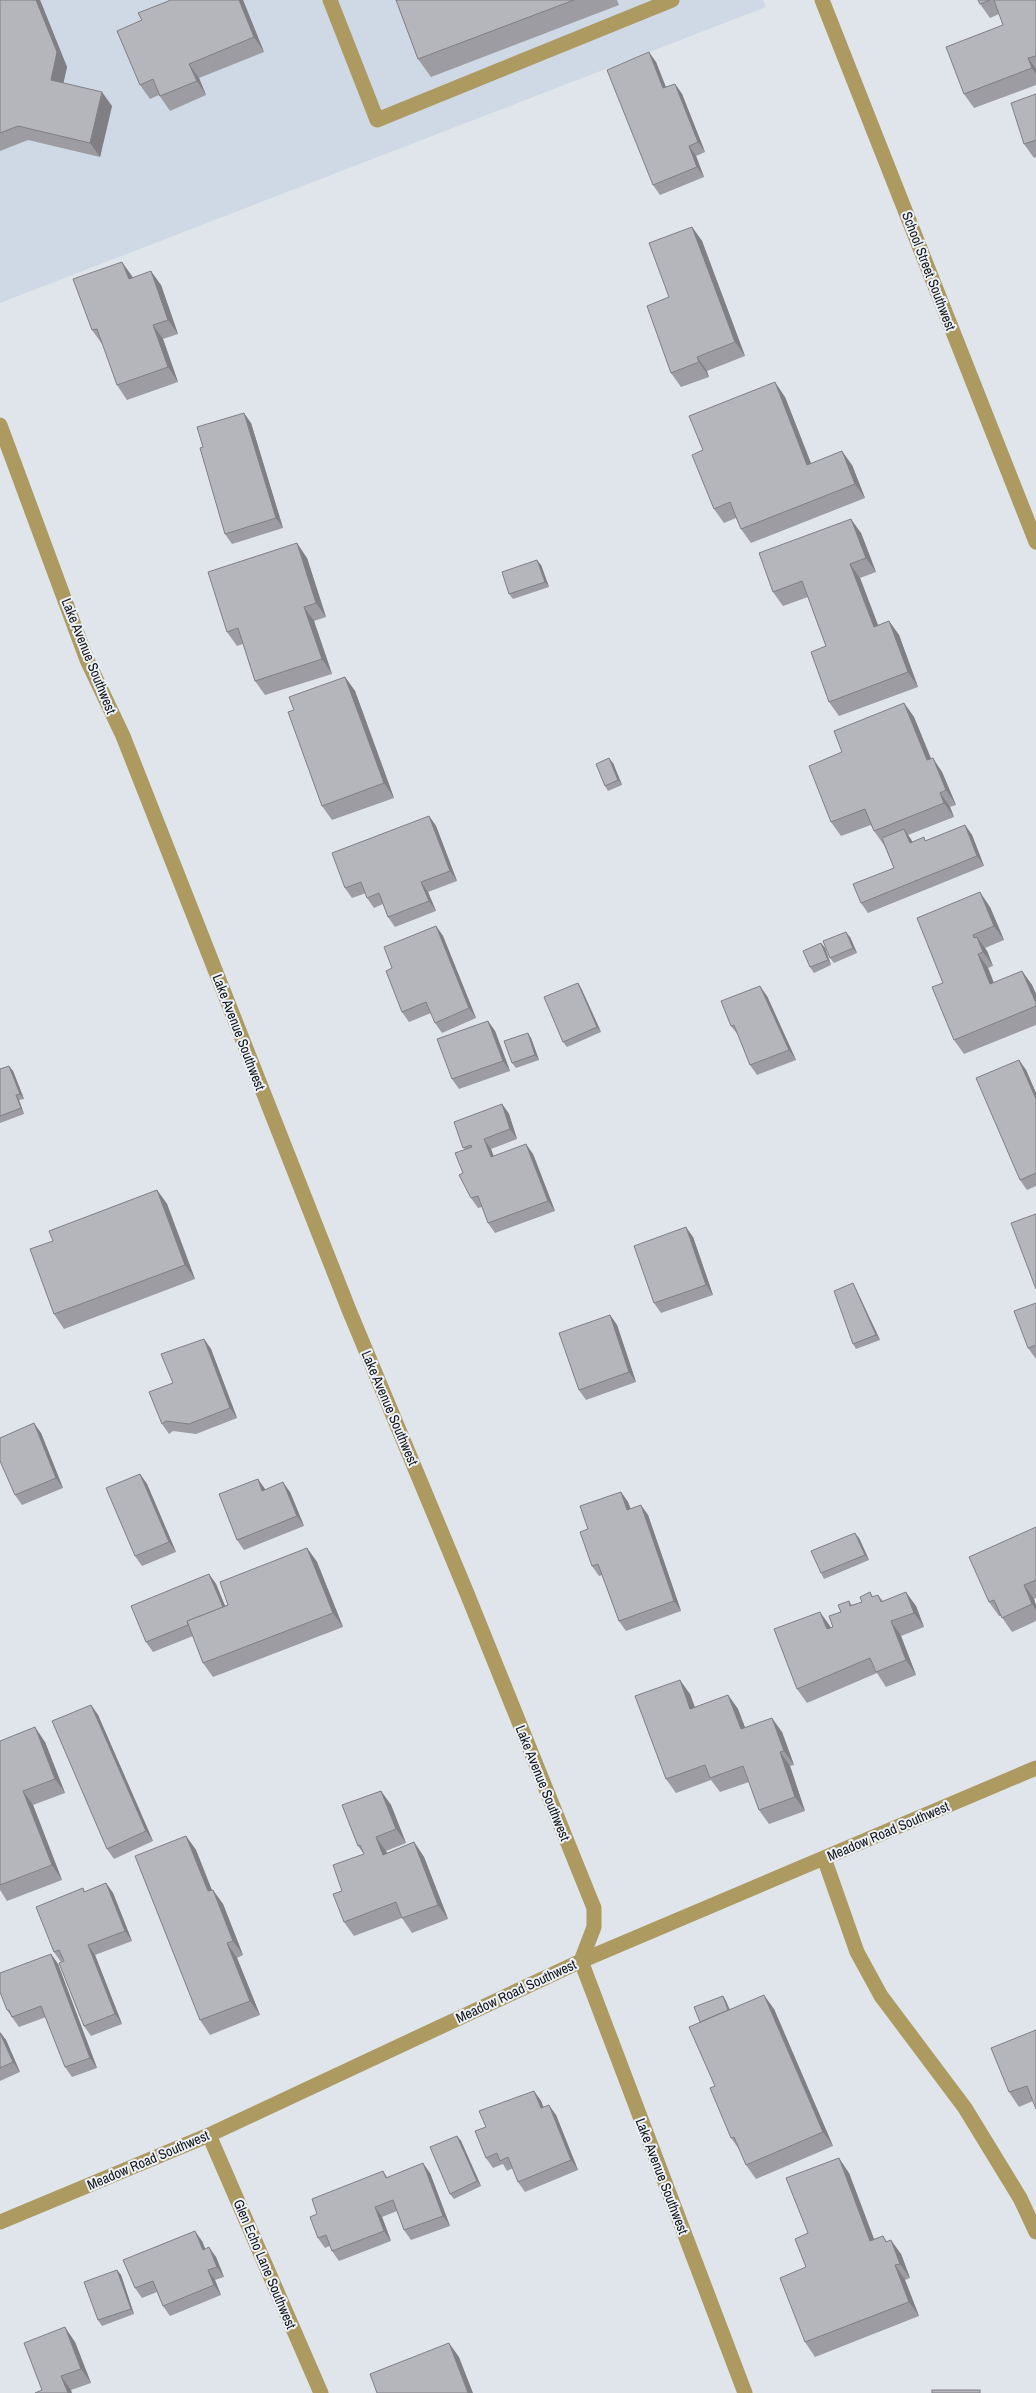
<svg xmlns="http://www.w3.org/2000/svg" width="1036" height="2393" viewBox="0 0 1036 2393" font-family="'Archivo Narrow',sans-serif">
  <style>
    .built { fill: #cfd9e5 }
    .lines { fill: none; stroke-linecap: round; stroke-linejoin: round }
    .lane { stroke: #ad9a61; stroke-width: 15 }
    .street { stroke: #ad9a61; stroke-width: 15 }
    .wall { fill: #9c9ca2 }
    .shaded-wall { fill: #7f7f84 }
    .building { fill: #b5b5bc; stroke: #7f7f84 }
    .labels { text-anchor: middle; dominant-baseline: central; stroke-width: 4; stroke-linejoin: round; paint-order: stroke }
    .street-label { font-size: 14px; fill: #151719; stroke: #edf2f8 }
  </style>
  <rect width="100%" height="100%" fill="#e0e5eb"/>
  <path class="built" d="M0,0H763L766,7L0,303Z"/>
  <g class="lines">
    <g class="lane">
      <path d="M330,0L377,120L672,0"/>
      <path d="M824,1858L857,1952L881,1996L965,2108L1020,2198L1036,2232"/>
    </g>
    <g class="street">
      <path d="M822,0L1036,542"/>
      <path d="M0,425L87,660L123,736L349,1310L466,1591L594,1908V1927L581,1961L745,2393"/>
      <path d="M209,2135L321,2393"/>
      <path d="M0,2222L209,2135L581,1961L1036,1768"/>
    </g>
  </g>
  <g class="wall">
    <path d="M0,0H40L67,67L63,83L112,106L100,157L28,140L0,151Z"/>
    <path d="M243,0L264,52L199,78L206,95L170,111L159,95L150,99L140,85Z"/>
    <path d="M396,0H617L619,5L431,77L418,59Z"/>
    <path d="M978,0H1036V85L974,108L964,94L1003,25L999,14L990,18L980,4Z"/>
    <path d="M656,62L666,87L675,84L682,94L705,152L696,156L704,177L660,195L653,185Z"/>
    <path d="M1036,94V157L1034,158L1024,144Z"/>
    <path d="M692,227L702,241L745,356L707,371L709,377L681,387L671,373L669,297Z"/>
    <path d="M132,276L133,278L161,285L178,334L163,339L178,382L127,400L117,385L103,344H102L92,330Z"/>
    <path d="M785,397L811,463L852,465L865,498L751,543L741,529L736,518L724,523L714,509L703,450Z"/>
    <path d="M251,423L283,528L232,544L225,534L203,447Z"/>
    <path d="M861,533L876,572L860,578L878,625L889,621L899,635L918,687L839,716L829,702L826,646L808,597L783,606L773,592Z"/>
    <path d="M307,558L326,617L314,621L332,674L265,695L255,681L243,644L237,646L227,632Z"/>
    <path d="M541,565L549,587L513,599L509,594Z"/>
    <path d="M345,677L355,691L394,798L332,820L322,806L294,710Z"/>
    <path d="M904,703L914,717L931,758L942,772L956,805L950,807L954,817L908,835L912,842L926,841L965,825L972,835L984,866L868,913L861,903L894,868L884,845L874,831L871,825L841,836L831,822L842,752Z"/>
    <path d="M613,763L622,785L608,791L605,786Z"/>
    <path d="M429,816L436,826L457,881L428,892L436,911L395,927L388,917L383,904L374,908L367,898L366,893L352,898L345,888Z"/>
    <path d="M990,907L1004,940L985,948L987,951L993,966L988,968L994,983L1022,971L1032,985L1036,994V1025L964,1054L954,1040L943,983Z"/>
    <path d="M436,926L443,936L476,1018L442,1033L435,1023L431,1013L409,1022L402,1012L392,968Z"/>
    <path d="M850,937L857,953L834,963L830,958Z"/>
    <path d="M821,943L825,948L831,965L814,973L810,967Z"/>
    <path d="M578,983L581,988L601,1032L567,1047L563,1042Z"/>
    <path d="M767,996L796,1060L757,1075L750,1065L739,1036L731,1026Z"/>
    <path d="M488,1021L495,1031L510,1071L459,1089L452,1079Z"/>
    <path d="M531,1038L539,1060L516,1068L512,1063Z"/>
    <path d="M1019,1060L1026,1070L1036,1093V1186L1027,1190L1020,1180Z"/>
    <path d="M9,1066L13,1071L24,1099L19,1100L24,1114L0,1123V1069Z"/>
    <path d="M502,1104L509,1114L517,1139L491,1149L493,1156L533,1154L555,1211L495,1233L488,1223L482,1207L478,1208L471,1198L463,1173L465,1149L463,1148Z"/>
    <path d="M157,1190L167,1204L195,1279L64,1329L54,1314L53,1241Z"/>
    <path d="M693,1237L713,1295L661,1313L654,1303Z"/>
    <path d="M856,1289L880,1340L856,1349L853,1344Z"/>
    <path d="M1036,1303V1359L1028,1348Z"/>
    <path d="M610,1315L617,1325L636,1382L586,1400L579,1390Z"/>
    <path d="M204,1339L211,1349L237,1418L196,1434L173,1431L169,1434L162,1424L173,1383Z"/>
    <path d="M41,1433L63,1488L22,1505L15,1495Z"/>
    <path d="M140,1474L147,1484L176,1552L142,1566L135,1556Z"/>
    <path d="M258,1479L265,1490L290,1492L304,1526L244,1550L237,1540Z"/>
    <path d="M621,1492L628,1502L631,1509L648,1515L681,1611L626,1631L619,1621L602,1575L599,1576L592,1566L588,1529Z"/>
    <path d="M1036,1527V1598L1034,1599L1036,1605V1621L1012,1632L1001,1616H999L989,1602Z"/>
    <path d="M859,1538L869,1560L824,1579L821,1573Z"/>
    <path d="M307,1548L317,1562L343,1627L213,1677L203,1663L193,1636L153,1652L146,1642L209,1574L216,1584L225,1606L228,1605Z"/>
    <path d="M870,1592L873,1597L878,1595L883,1601L916,1606L924,1627L901,1636L916,1675L886,1687L877,1673L807,1703L797,1689L830,1626V1628L833,1627L841,1612L849,1601L852,1605L862,1602Z"/>
    <path d="M690,1694L695,1707L728,1695L738,1709L745,1728L782,1732L794,1765L790,1766L805,1811L769,1824L759,1810L749,1782L720,1792L711,1780L676,1793L666,1779Z"/>
    <path d="M91,1705L98,1715L153,1841L114,1859L107,1849Z"/>
    <path d="M0,1741L45,1742L65,1793L33,1805L62,1880L7,1901L0,1890Z"/>
    <path d="M381,1791L391,1805L406,1843L386,1851L387,1853L414,1842L424,1857L448,1919L412,1933L402,1918L354,1936L344,1922L364,1854L358,1846Z"/>
    <path d="M186,1836L196,1850L212,1890L223,1904L243,1955L237,1958L260,2015L210,2035L200,2020Z"/>
    <path d="M106,1883L113,1893L132,1941L95,1955L122,2024L91,2036L84,2026L64,1960L61,1962L54,1952L83,1888L85,1892Z"/>
    <path d="M51,1954L58,1964L97,2068L72,2077L65,2067L46,2017L19,2027L7,2010Z"/>
    <path d="M723,1996L726,2001L730,2010L774,2009L833,2146L756,2179L746,2165L741,2152L731,2138L715,2086L700,2022Z"/>
    <path d="M1036,2030L1033,2101L1019,2107L1009,2092Z"/>
    <path d="M0,2032L6,2040L20,2072L0,2081Z"/>
    <path d="M534,2091L541,2101L543,2107L556,2115L578,2170L525,2192L518,2182L513,2168L507,2171L503,2164L493,2168L486,2158V2127Z"/>
    <path d="M457,2136L461,2141L481,2186L454,2199L450,2194Z"/>
    <path d="M383,2171L387,2177L430,2173L450,2226L411,2240L404,2230L397,2211L382,2217L391,2241L339,2261L332,2251L330,2246L325,2248L318,2238L317,2214Z"/>
    <path d="M849,2173L874,2239L883,2236L887,2242L901,2254L910,2278L905,2280L919,2316L815,2357L805,2342L806,2267L808,2233Z"/>
    <path d="M202,2241L205,2249L216,2257L224,2277L215,2280L221,2295L170,2316L163,2306L157,2292L142,2298L135,2288Z"/>
    <path d="M117,2270L121,2275L134,2314L102,2326L98,2320Z"/>
    <path d="M75,2342L91,2383L71,2390H42Z"/>
  </g>
  <g class="shaded-wall">
    <path d="M36,0H40L67,67L61,94L51,80Z"/>
    <path d="M239,0H243L264,52L254,37Z"/>
    <path d="M649,52L656,62L670,98L663,88Z"/>
    <path d="M1028,58L1036,69V74L1032,68Z"/>
    <path d="M189,64L199,78L206,95L197,81Z"/>
    <path d="M675,84L682,94L705,152L698,142Z"/>
    <path d="M102,92L112,106L100,157L90,143Z"/>
    <path d="M689,146L696,156L704,177L697,167Z"/>
    <path d="M692,227L702,241L745,356L735,342Z"/>
    <path d="M122,262L132,276L139,293L129,279Z"/>
    <path d="M151,271L161,285L178,334L168,320Z"/>
    <path d="M153,325L163,339L178,382L168,367Z"/>
    <path d="M697,357L707,371L709,377L699,362Z"/>
    <path d="M775,382L785,397L817,479L807,465Z"/>
    <path d="M244,413L251,423L283,528L276,518Z"/>
    <path d="M842,451L852,465L865,498L855,484Z"/>
    <path d="M851,519L861,533L876,572L866,558Z"/>
    <path d="M297,543L307,558L326,617L316,603Z"/>
    <path d="M537,560L541,565L549,587L545,582Z"/>
    <path d="M850,564L860,578L884,641L874,627Z"/>
    <path d="M304,607L314,621L332,674L322,659Z"/>
    <path d="M889,621L899,635L918,687L908,672Z"/>
    <path d="M345,677L355,691L394,798L384,783Z"/>
    <path d="M904,703L914,717L937,774L927,760Z"/>
    <path d="M609,758L613,763L622,785L618,780Z"/>
    <path d="M933,758L942,772L956,805L946,790Z"/>
    <path d="M940,793L950,807L954,817L944,803Z"/>
    <path d="M429,816L436,826L457,881L450,871Z"/>
    <path d="M965,825L972,835L984,866L977,856Z"/>
    <path d="M904,829L911,839L917,853L910,843Z"/>
    <path d="M421,882L428,892L436,911L429,901Z"/>
    <path d="M980,892L990,907L1004,940L994,926Z"/>
    <path d="M436,926L443,936L476,1018L469,1008Z"/>
    <path d="M846,932L850,937L857,953L853,948Z"/>
    <path d="M973,935L981,946L977,937L987,951L993,966L983,952Z"/>
    <path d="M821,943L825,948L831,965L828,960Z"/>
    <path d="M978,954L988,968L1000,999L990,984Z"/>
    <path d="M1022,971L1032,985L1036,994V1003Z"/>
    <path d="M578,983L581,988L601,1032L597,1027Z"/>
    <path d="M760,986L767,996L796,1060L789,1050Z"/>
    <path d="M488,1021L495,1031L510,1071L503,1061Z"/>
    <path d="M528,1033L531,1038L539,1060L535,1055Z"/>
    <path d="M1019,1060L1026,1070L1036,1093V1099Z"/>
    <path d="M9,1066L13,1071L24,1099L20,1094Z"/>
    <path d="M16,1095L19,1100L24,1114L21,1108Z"/>
    <path d="M502,1104L509,1114L517,1139L510,1129Z"/>
    <path d="M484,1139L491,1149L498,1167L491,1157Z"/>
    <path d="M526,1144L533,1154L555,1211L548,1201Z"/>
    <path d="M157,1190L167,1204L195,1279L185,1265Z"/>
    <path d="M686,1227L693,1237L713,1295L706,1285Z"/>
    <path d="M853,1283L856,1289L880,1340L876,1335Z"/>
    <path d="M610,1315L617,1325L636,1382L629,1372Z"/>
    <path d="M204,1339L211,1349L237,1418L230,1408Z"/>
    <path d="M34,1423L41,1433L63,1488L56,1478Z"/>
    <path d="M140,1474L147,1484L176,1552L169,1542Z"/>
    <path d="M258,1479L265,1489L269,1501L262,1491Z"/>
    <path d="M283,1482L290,1492L304,1526L297,1516Z"/>
    <path d="M621,1492L628,1502L634,1520L627,1510Z"/>
    <path d="M641,1505L648,1515L681,1611L674,1601Z"/>
    <path d="M855,1533L859,1538L869,1560L865,1555Z"/>
    <path d="M307,1548L317,1562L343,1627L333,1613Z"/>
    <path d="M209,1574L216,1584L231,1620L224,1610Z"/>
    <path d="M1024,1585L1034,1599L1036,1605V1610L1032,1604Z"/>
    <path d="M906,1592L916,1606L924,1627L914,1613Z"/>
    <path d="M820,1612L830,1626L837,1643L827,1629Z"/>
    <path d="M891,1621L901,1636L916,1675L906,1660Z"/>
    <path d="M680,1680L690,1694L700,1723L690,1709Z"/>
    <path d="M728,1695L738,1709L751,1743L741,1729Z"/>
    <path d="M91,1705L98,1715L153,1841L146,1831Z"/>
    <path d="M772,1718L782,1732L794,1765L784,1751Z"/>
    <path d="M35,1727L45,1742L65,1793L55,1779Z"/>
    <path d="M780,1752L790,1766L805,1811L795,1797Z"/>
    <path d="M23,1791L33,1805L62,1880L52,1865Z"/>
    <path d="M381,1791L391,1805L406,1843L396,1829Z"/>
    <path d="M186,1836L196,1850L218,1906L208,1891Z"/>
    <path d="M376,1837L386,1851L393,1869L383,1855Z"/>
    <path d="M414,1842L424,1857L448,1919L438,1905Z"/>
    <path d="M106,1883L113,1893L132,1941L125,1931Z"/>
    <path d="M213,1890L223,1904L243,1955L233,1941Z"/>
    <path d="M227,1943L237,1958L260,2015L250,2001Z"/>
    <path d="M88,1945L95,1955L122,2024L115,2014Z"/>
    <path d="M51,1954L58,1964L97,2068L90,2058Z"/>
    <path d="M764,1995L774,2009L833,2146L823,2132Z"/>
    <path d="M723,1996L726,2001L732,2016L729,2011Z"/>
    <path d="M0,2032L6,2040L20,2072L13,2062Z"/>
    <path d="M534,2091L541,2101L548,2118L541,2108Z"/>
    <path d="M549,2105L556,2115L578,2170L571,2160Z"/>
    <path d="M457,2136L461,2141L481,2186L477,2181Z"/>
    <path d="M839,2158L849,2173L880,2255L870,2241Z"/>
    <path d="M423,2163L430,2173L450,2226L443,2216Z"/>
    <path d="M375,2207L382,2217L391,2241L384,2231Z"/>
    <path d="M195,2231L202,2241L210,2260L203,2250Z"/>
    <path d="M891,2240L901,2254L910,2278L900,2264Z"/>
    <path d="M209,2247L216,2257L224,2277L217,2267Z"/>
    <path d="M895,2265L905,2280L919,2316L909,2302Z"/>
    <path d="M117,2270L121,2275L134,2314L131,2309Z"/>
    <path d="M208,2270L215,2280L221,2295L214,2285Z"/>
    <path d="M65,2327L75,2342L91,2383L81,2369Z"/>
    <path d="M449,2343L459,2357L473,2393H468Z"/>
    <path d="M61,2376L71,2390L72,2393H68Z"/>
  </g>
  <g class="building">
    <path d="M0,0H36L57,52L51,80L102,92L90,143L18,126L0,133Z"/>
    <path d="M171,0H239L254,37L189,64L197,81L160,96L153,79L140,85L117,31L142,20L138,13Z"/>
    <path d="M396,0H574L418,59Z"/>
    <path d="M978,0H990L980,4Z"/>
    <path d="M994,0H1036V56L1028,58L1032,68L964,94L946,47L1003,25Z"/>
    <path d="M649,52L663,88L675,84L698,142L689,146L697,167L653,185L607,70Z"/>
    <path d="M1036,94V140L1024,144L1011,103Z"/>
    <path d="M692,227L735,342L697,357L699,362L671,373L647,306L669,297L649,243Z"/>
    <path d="M122,262L129,279L151,271L168,320L153,325L168,367L117,385L97,329L92,330L73,279Z"/>
    <path d="M775,382L807,465L842,451L855,484L741,529L730,502L714,509L692,455L703,450L689,416Z"/>
    <path d="M244,413L276,518L225,534L200,448L203,447L197,427Z"/>
    <path d="M851,519L866,558L850,564L874,627L889,621L908,672L829,702L811,652L826,646L802,581L773,592L759,553Z"/>
    <path d="M297,543L316,603L304,607L322,659L255,681L238,628L227,632L208,572Z"/>
    <path d="M537,560L545,582L509,594L502,572Z"/>
    <path d="M345,677L384,783L322,806L288,712L294,710L289,697Z"/>
    <path d="M904,703L927,760L933,758L946,790L940,793L944,803L874,831L865,809L831,822L809,766L842,752L834,731Z"/>
    <path d="M609,758L618,780L605,786L596,764Z"/>
    <path d="M429,816L450,871L421,882L429,901L388,917L379,893L367,898L361,882L345,888L332,853Z"/>
    <path d="M965,825L977,856L861,903L853,884L894,868L882,838L904,829L910,843L924,837L925,841Z"/>
    <path d="M980,892L994,926L973,935L974,938L977,937L983,952L978,954L990,984L1022,971L1036,1003V1006L954,1040L932,987L943,983L917,918Z"/>
    <path d="M436,926L469,1008L435,1023L426,1002L402,1012L386,971L392,968L384,947Z"/>
    <path d="M846,932L853,948L830,958L823,941Z"/>
    <path d="M821,943L828,960L810,967L803,951Z"/>
    <path d="M578,983L597,1027L563,1042L544,997Z"/>
    <path d="M760,986L789,1050L750,1065L734,1025L731,1026L721,1001Z"/>
    <path d="M488,1021L503,1061L452,1079L437,1039Z"/>
    <path d="M528,1033L535,1055L512,1063L504,1041Z"/>
    <path d="M1019,1060L1036,1099V1173L1020,1180L976,1078Z"/>
    <path d="M9,1066L20,1094L16,1095L21,1108L0,1116V1069Z"/>
    <path d="M502,1104L510,1129L484,1139L491,1157L526,1144L548,1201L488,1223L478,1196L471,1198L459,1175L463,1173L455,1153L472,1147L471,1145L463,1148L454,1122Z"/>
    <path d="M157,1190L185,1265L54,1314L30,1249L53,1241L49,1231Z"/>
    <path d="M1036,1214V1289L1011,1223Z"/>
    <path d="M686,1227L706,1285L654,1303L634,1246Z"/>
    <path d="M853,1283L876,1335L853,1344L834,1291Z"/>
    <path d="M1036,1303V1345L1028,1348L1014,1311Z"/>
    <path d="M610,1315L629,1372L579,1390L559,1333Z"/>
    <path d="M204,1339L230,1408L189,1424L166,1421L162,1424L149,1392L173,1383L161,1354Z"/>
    <path d="M34,1423L56,1478L15,1495L0,1461V1438Z"/>
    <path d="M140,1474L169,1542L135,1556L106,1488Z"/>
    <path d="M258,1479L262,1491L283,1482L297,1516L237,1540L219,1494Z"/>
    <path d="M621,1492L627,1510L641,1505L674,1601L619,1621L598,1564L592,1566L580,1532L588,1529L580,1506Z"/>
    <path d="M1036,1527V1580L1024,1585L1032,1604L1002,1618L994,1600L989,1602L969,1557Z"/>
    <path d="M855,1533L865,1555L821,1573L811,1551Z"/>
    <path d="M307,1548L333,1613L203,1663L187,1621L228,1605L220,1582Z"/>
    <path d="M209,1574L223,1607L187,1621L188,1625L146,1642L131,1606Z"/>
    <path d="M870,1592L872,1597L878,1595L881,1602L906,1592L914,1613L891,1621L906,1660L876,1672L870,1658L797,1689L774,1629L820,1612L827,1629L833,1627L829,1616L841,1612L838,1605L849,1601L850,1606L862,1602L860,1597Z"/>
    <path d="M680,1680L690,1709L728,1695L741,1729L772,1718L784,1751L780,1752L795,1797L759,1810L743,1766L710,1778L705,1765L666,1779L635,1696Z"/>
    <path d="M91,1705L146,1831L107,1849L52,1721Z"/>
    <path d="M35,1727L55,1779L23,1791L52,1865L0,1885V1741Z"/>
    <path d="M381,1791L396,1829L376,1837L383,1855L414,1842L438,1905L402,1918L396,1902L344,1922L333,1894L342,1891L333,1865L364,1854L360,1845L358,1846L342,1805Z"/>
    <path d="M186,1836L208,1891L213,1890L233,1941L227,1943L250,2001L200,2020L135,1856Z"/>
    <path d="M106,1883L125,1931L88,1945L115,2014L84,2026L59,1963L64,1961L59,1950L54,1952L36,1907L83,1888L84,1892Z"/>
    <path d="M51,1954L90,2058L65,2067L41,2006L12,2017L9,2010H7L0,1992V1973Z"/>
    <path d="M764,1995L823,2132L746,2165L734,2137L731,2138L710,2088L715,2086L689,2027Z"/>
    <path d="M723,1996L728,2010L700,2022L694,2007Z"/>
    <path d="M1036,2030V2109L1027,2086L1009,2092L991,2048Z"/>
    <path d="M0,2033L13,2062L0,2068Z"/>
    <path d="M534,2091L541,2108L549,2105L571,2160L518,2182L508,2157L500,2161L497,2153L486,2158L475,2131L486,2127L479,2111Z"/>
    <path d="M457,2136L477,2181L450,2194L430,2147Z"/>
    <path d="M839,2158L870,2241L883,2236L886,2242L891,2240L900,2264L895,2265L909,2302L805,2342L780,2278L806,2267L795,2239L808,2233L786,2178Z"/>
    <path d="M423,2163L443,2216L404,2230L393,2200L375,2207L384,2231L332,2251L326,2235L318,2238L310,2217L317,2214L312,2199L383,2171L386,2178Z"/>
    <path d="M195,2231L203,2250L209,2247L217,2267L208,2270L214,2285L163,2306L153,2281L135,2288L123,2260Z"/>
    <path d="M117,2270L131,2309L98,2320L84,2282Z"/>
    <path d="M65,2327L81,2369L61,2376L68,2393H35L42,2390L24,2343Z"/>
    <path d="M449,2343L468,2393H377L370,2374Z"/>
    <rect x="932" y="2390" width="48" height="3"/>
  </g>
  <g class="labels">
    <g class="street-label">
      <text transform="translate(929 271) rotate(69)">School Street Southwest</text>
      <text transform="translate(89 656) rotate(68)">Lake Avenue Southwest</text>
      <text transform="translate(239 1032) rotate(69)">Lake Avenue Southwest</text>
      <text transform="translate(390 1408) rotate(67)">Lake Avenue Southwest</text>
      <text transform="translate(543 1783) rotate(68)">Lake Avenue Southwest</text>
      <text transform="translate(888 1831) rotate(-23)">Meadow Road Southwest</text>
      <text transform="translate(516 1991) rotate(-25)">Meadow Road Southwest</text>
      <text transform="translate(148 2160) rotate(-23)">Meadow Road Southwest</text>
      <text transform="translate(662 2176) rotate(69)">Lake Avenue Southwest</text>
      <text transform="translate(265 2264) rotate(67)">Glen Echo Lane Southwest</text>
    </g>
  </g>
</svg>
